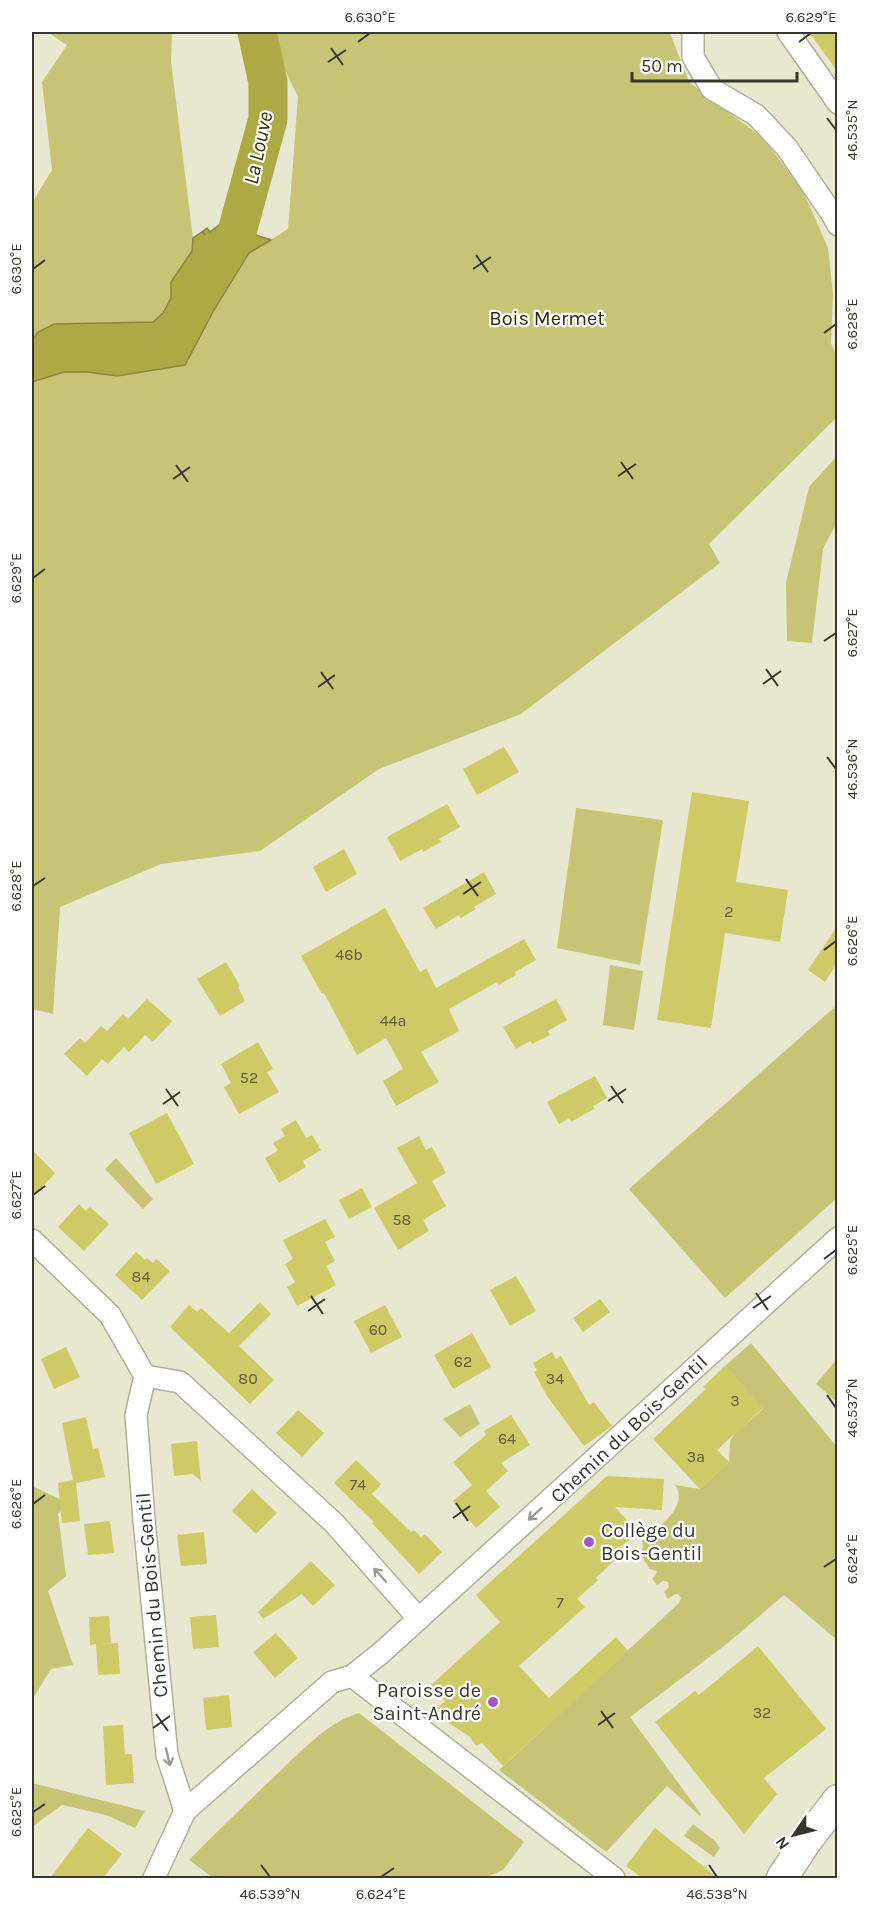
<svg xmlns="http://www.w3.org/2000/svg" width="869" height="1910" viewBox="0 0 869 1910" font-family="Karla,sans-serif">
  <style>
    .green { fill: #c7c575 }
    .water { fill: #ada944; stroke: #8a873d; stroke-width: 1.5 }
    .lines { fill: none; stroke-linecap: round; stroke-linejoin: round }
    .river { stroke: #ada944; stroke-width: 39 }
    .building { fill: #ceca66 }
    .street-casing { stroke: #b0b099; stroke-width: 24 }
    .secondary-casing { stroke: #b0b099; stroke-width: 33 }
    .street { stroke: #fff; stroke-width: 21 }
    .secondary { stroke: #fff; stroke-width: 30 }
    .oneway { stroke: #9b9b96 }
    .ticks { fill: none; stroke: #37372d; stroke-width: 2 }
    .poi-dot { fill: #a553c3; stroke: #fff; stroke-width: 2 }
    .labels { text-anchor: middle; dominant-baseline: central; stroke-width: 4.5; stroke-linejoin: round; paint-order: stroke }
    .number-label { font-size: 16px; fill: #5d5c3b }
    .park-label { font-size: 20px; fill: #2d2b00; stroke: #fff }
    .street-label { font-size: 20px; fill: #37372d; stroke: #fff }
    .poi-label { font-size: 20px; fill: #37372d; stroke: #fff; text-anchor: start }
    .water-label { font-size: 21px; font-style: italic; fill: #323004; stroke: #fff }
    .neatline { fill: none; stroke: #37372d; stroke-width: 2 }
    .ticks-label { font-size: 15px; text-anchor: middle; fill: #37372d }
  </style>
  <rect width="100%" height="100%" fill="#e8e8d0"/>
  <g class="green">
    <path d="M47,32H172L171,61L193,238L192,251L171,282V298L162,313L153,322L54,324L38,332L32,341V203L52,170L42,82L67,45Z"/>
    <path d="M267,32H671L670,33L689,82L764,139L803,191L828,248L833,294L831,343L837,357V417L709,544L720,563L521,714L379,769L260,851L161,864L60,907L53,1014L32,1009V382L64,372H87L117,376L185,365L214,310L250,253L288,229L298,97Z"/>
    <path d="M837,456V522L823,549L812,643L787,641L786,583L809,487Z"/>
    <path d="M576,808L663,820L640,965L557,948Z"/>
    <path d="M610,965L643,971L634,1030L603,1025Z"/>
    <path d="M837,1005V1198L725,1298L629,1189Z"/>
    <path d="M116,1158L153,1199L143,1209L105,1169Z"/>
    <path d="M751,1343L837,1447V1640L784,1595L728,1643L630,1717L701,1814L700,1816L667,1786L606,1852L499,1770L679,1603L681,1598L678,1594H675L668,1599L664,1592L669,1587L668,1582L663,1581L657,1585L652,1579L656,1574L657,1571L650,1569L640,1554L643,1547L642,1541C656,1528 690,1508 675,1485L700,1489L729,1462L730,1441L739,1427L741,1428L763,1409L725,1366Z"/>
    <path d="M837,1359V1402L816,1384Z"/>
    <path d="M470,1404L480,1424L460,1437L443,1419Z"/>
    <path d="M32,1486L68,1503L58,1514L66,1576L48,1591L73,1665L51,1669L32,1700Z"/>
    <path d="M359,1713L524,1842L503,1870L485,1878H213L189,1860C218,1830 248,1802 278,1773C303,1750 326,1723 359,1713Z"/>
    <path d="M32,1783L145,1811L135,1828L106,1815L62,1805L32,1827Z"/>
    <path d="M693,1824L715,1841L720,1848L714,1857L684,1836Z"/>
  </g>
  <path class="water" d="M219,225L238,229L271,240L249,253L214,310L185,365L117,376L87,372H64L32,382V341L38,332L54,324L153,322L163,313L171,298V282L192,251L193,238L202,232L205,235L203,231L207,228L210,232Z"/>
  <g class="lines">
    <path class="river" d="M238,228L268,119V82L257,32"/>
  </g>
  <g class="building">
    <path d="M809,32H837V71Z"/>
    <path d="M504,747L519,772L477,795L463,769Z"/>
    <path d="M692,792L749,801L736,882L788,890L780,942L725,933L711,1028L657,1020Z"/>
    <path d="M447,804L460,827L439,839L441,842L423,852L422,849L400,861L387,837Z"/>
    <path d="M344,849L357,874L326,892L313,867Z"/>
    <path d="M484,872L496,894L474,907L476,909L461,918L459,915L436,929L423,908Z"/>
    <path d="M385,908L420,972L426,968L436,988L524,939L536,960L515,972L516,975L507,980L499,985L497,982L449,1009L459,1031L421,1052L439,1082L396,1106L383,1081L403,1069L386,1038L357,1055L324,993L322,994L301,956Z"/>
    <path d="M837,927V963L825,982L808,970Z"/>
    <path d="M226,962L240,986L238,987L245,1001L220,1016L197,979Z"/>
    <path d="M147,999L172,1021L153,1042L145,1035L129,1052L124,1047L108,1064L102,1059L87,1076L64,1054L80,1038L85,1043L101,1026L107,1031L123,1014L128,1019Z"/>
    <path d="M556,999L567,1020L548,1031L550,1035L532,1044L530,1041L516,1049L503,1027Z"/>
    <path d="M258,1042L273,1069L267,1072L279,1092L239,1114L224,1087L231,1083L221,1064Z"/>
    <path d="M595,1076L607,1098L593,1106L594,1109L571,1122L570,1118L559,1124L547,1102Z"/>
    <path d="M167,1113L194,1164L156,1184L129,1133Z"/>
    <path d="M296,1120L306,1138L312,1135L321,1150L303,1161L306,1167L279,1183L265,1158L278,1151L273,1143L285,1136L281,1129Z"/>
    <path d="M419,1136L426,1150L432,1147L446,1173L432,1181L446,1206L423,1220L429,1231L398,1250L374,1208L417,1183L397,1148Z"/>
    <path d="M32,1150L55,1173L32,1198Z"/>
    <path d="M362,1188L372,1207L349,1219L339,1200Z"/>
    <path d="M79,1204L86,1211L90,1207L109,1224L84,1251L58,1227Z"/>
    <path d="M325,1219L335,1237L325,1242L335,1261L326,1266L336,1285L297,1306L287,1287L295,1282L285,1264L293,1259L283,1240Z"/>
    <path d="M136,1252L145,1260L147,1258L153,1263L156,1259L170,1271L142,1300L115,1275Z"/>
    <path d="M516,1276L536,1311L510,1326L490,1290Z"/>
    <path d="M600,1299L610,1312L583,1332L573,1318Z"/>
    <path d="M260,1302L271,1314L239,1346L274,1380L250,1404L170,1327L189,1305L197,1312L201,1308L229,1333Z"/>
    <path d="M385,1305L402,1337L371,1353L354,1321Z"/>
    <path d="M472,1333L491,1367L453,1389L434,1355Z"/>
    <path d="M66,1347L80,1377L54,1389L41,1359Z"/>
    <path d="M552,1352L556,1359L561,1356L589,1405L594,1402L612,1426L584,1446L547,1396L534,1372L537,1370L533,1363Z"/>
    <path d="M725,1366L763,1408L717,1450L729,1462L700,1489L653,1439L706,1389L703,1387Z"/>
    <path d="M298,1410L324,1433L302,1457L276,1433Z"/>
    <path d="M511,1415L530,1445L501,1463L508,1471L486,1491L500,1507L476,1528L453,1501L472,1485L453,1462L486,1435L484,1431Z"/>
    <path d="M86,1417L93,1449L98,1448L105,1477L76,1483L80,1521L62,1523L58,1483L73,1480L62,1423Z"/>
    <path d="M197,1441L201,1481L193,1474L174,1476L171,1444Z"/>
    <path d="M356,1460L381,1484L372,1494L411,1532L414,1530L421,1537L425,1534L442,1552L419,1574L372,1523L374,1522L334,1483Z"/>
    <path d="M607,1476L664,1479L662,1510L615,1507L638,1532L615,1552L619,1556L596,1578L598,1580L577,1599L585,1607L519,1666L549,1698L616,1637L628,1651L503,1766L482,1743L476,1746L470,1737L449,1723L437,1708L445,1701L431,1685L500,1622L476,1595Z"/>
    <path d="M252,1489L277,1513L256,1534L232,1511Z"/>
    <path d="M110,1521L114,1553L88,1555L84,1524Z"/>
    <path d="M204,1532L207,1564L181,1566L177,1535Z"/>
    <path d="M311,1561L335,1585L313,1606L302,1594L263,1619L258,1612Z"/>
    <path d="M216,1615L219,1647L193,1649L190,1617Z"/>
    <path d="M109,1616L111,1643L101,1644L118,1643L120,1674L98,1675L96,1644L90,1645L89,1617Z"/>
    <path d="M276,1633L298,1658L275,1678L253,1652Z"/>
    <path d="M758,1646L826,1729L764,1778L777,1794L744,1834L655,1722L695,1691L699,1695Z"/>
    <path d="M229,1695L232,1727L206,1730L203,1698Z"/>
    <path d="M123,1725L125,1754H132L134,1783L106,1785L103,1726Z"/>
    <path d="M88,1828L122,1854L103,1878H50Z"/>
    <path d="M655,1828L718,1878H642L626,1866Z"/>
  </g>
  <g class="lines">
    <defs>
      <g id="street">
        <path d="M693,32V57L712,89L756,115L787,148L832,214L838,225"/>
        <path d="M788,32L838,103"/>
        <path d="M32,1240L110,1315L145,1376L136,1415L144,1520L167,1755L185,1811"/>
        <path d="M145,1376L180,1382L334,1523L419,1619"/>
        <path d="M352,1676L614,1878"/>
        <path d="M154,1878L185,1811L332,1682L352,1676L381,1653L838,1238"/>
      </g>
      <path id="secondary" d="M782,1878L807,1840L838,1800"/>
    </defs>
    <use href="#street" class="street-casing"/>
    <use href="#secondary" class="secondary-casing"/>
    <use href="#street" class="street"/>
    <use href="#secondary" class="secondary"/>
  </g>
  <defs><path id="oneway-shaft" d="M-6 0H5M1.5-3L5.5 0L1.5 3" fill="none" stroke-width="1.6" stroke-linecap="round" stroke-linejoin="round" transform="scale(1.5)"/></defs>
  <g class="oneway">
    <use href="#oneway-shaft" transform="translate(535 1514) rotate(138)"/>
    <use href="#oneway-shaft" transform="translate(380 1575) rotate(-132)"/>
    <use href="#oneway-shaft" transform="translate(168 1757) rotate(77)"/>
  </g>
  <path class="ticks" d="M358,42L370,33M799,42L811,33M331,48L343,65M328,62L346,50M827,118L836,130M476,255L488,272M33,269L45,260M473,269L491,257M824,333L836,324M621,462L633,479M176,465L188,482M618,476L636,464M173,479L190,467M33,578L45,569M824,641L836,633M766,669L778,686M321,672L333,689M763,684L781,671M318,687L335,675M827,757L836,769M466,879L478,896M33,886L45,878M463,894L481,882M824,950L836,941M611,1086L623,1103M166,1089L178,1106M608,1101L626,1089M163,1104L180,1092M33,1195L45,1186M824,1259L836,1250M756,1293L768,1310M311,1296L323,1314M753,1308L771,1296M308,1311L325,1299M827,1395L836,1408M456,1503L468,1521M33,1504L45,1495M453,1518L470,1506M824,1567L836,1559M601,1711L613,1728M156,1714L168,1731M598,1725L615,1713M153,1728L170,1716M33,1812L45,1804M261,1865L270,1877M709,1865L717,1877M381,1877L394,1868"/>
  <g class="poi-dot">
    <circle cx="589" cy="1542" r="6"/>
    <circle cx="493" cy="1702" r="6"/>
  </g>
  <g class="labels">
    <g class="number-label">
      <text x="729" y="911">2</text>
      <text x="349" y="954">46b</text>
      <text x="393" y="1020">44a</text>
      <text x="249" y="1077">52</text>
      <text x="402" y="1219">58</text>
      <text x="141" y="1276">84</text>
      <text x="378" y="1329">60</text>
      <text x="463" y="1361">62</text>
      <text x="248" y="1378">80</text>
      <text x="555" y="1378">34</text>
      <text x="735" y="1400">3</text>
      <text x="507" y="1438">64</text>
      <text x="696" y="1456">3a</text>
      <text x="358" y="1484">74</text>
      <text x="560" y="1602">7</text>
      <text x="762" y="1712">32</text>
    </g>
    <g class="park-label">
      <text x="547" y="318">Bois Mermet</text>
    </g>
    <g class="street-label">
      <text transform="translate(629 1429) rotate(-43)">Chemin du Bois-Gentil</text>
      <text transform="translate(152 1595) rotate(-95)">Chemin du Bois-Gentil</text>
    </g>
    <g class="poi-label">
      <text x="601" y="1530">Collège du<tspan x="601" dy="23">Bois-Gentil</tspan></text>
      <text x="481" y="1690" text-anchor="end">Paroisse de<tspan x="481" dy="23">Saint-André</tspan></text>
    </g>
    <g class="water-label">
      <text transform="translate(258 148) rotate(-78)">La Louve</text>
    </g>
  </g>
  <rect width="869" height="1910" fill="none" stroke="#ffffff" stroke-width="66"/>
  <g transform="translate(794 1835) rotate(235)" stroke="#ffffff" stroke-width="4.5" paint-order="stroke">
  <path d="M0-4.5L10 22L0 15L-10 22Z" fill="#37372d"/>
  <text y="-9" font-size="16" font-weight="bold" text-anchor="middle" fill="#37372d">N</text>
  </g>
  <path d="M632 72v9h165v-9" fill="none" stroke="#37372d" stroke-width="3"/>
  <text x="641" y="72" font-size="18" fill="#37372d" stroke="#ffffff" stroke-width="4.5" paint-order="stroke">50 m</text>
  <rect x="33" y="33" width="803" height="1844" class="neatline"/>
  <g class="ticks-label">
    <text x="370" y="22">6.630°E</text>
    <text x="811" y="22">6.629°E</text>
    <text transform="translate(852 130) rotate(-90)" y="5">46.535°N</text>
    <text transform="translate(16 269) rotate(-90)" y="5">6.630°E</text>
    <text transform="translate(852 324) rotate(-90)" y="5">6.628°E</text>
    <text transform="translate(16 578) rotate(-90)" y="5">6.629°E</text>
    <text transform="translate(852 633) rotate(-90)" y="5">6.627°E</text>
    <text transform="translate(852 769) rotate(-90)" y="5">46.536°N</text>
    <text transform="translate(16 886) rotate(-90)" y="5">6.628°E</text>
    <text transform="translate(852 941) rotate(-90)" y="5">6.626°E</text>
    <text transform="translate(16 1195) rotate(-90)" y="5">6.627°E</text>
    <text transform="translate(852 1250) rotate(-90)" y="5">6.625°E</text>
    <text transform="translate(852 1408) rotate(-90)" y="5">46.537°N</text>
    <text transform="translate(16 1504) rotate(-90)" y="5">6.626°E</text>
    <text transform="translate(852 1559) rotate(-90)" y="5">6.624°E</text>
    <text transform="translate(16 1812) rotate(-90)" y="5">6.625°E</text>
    <text x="270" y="1899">46.539°N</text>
    <text x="381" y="1899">6.624°E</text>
    <text x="717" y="1899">46.538°N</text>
  </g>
</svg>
